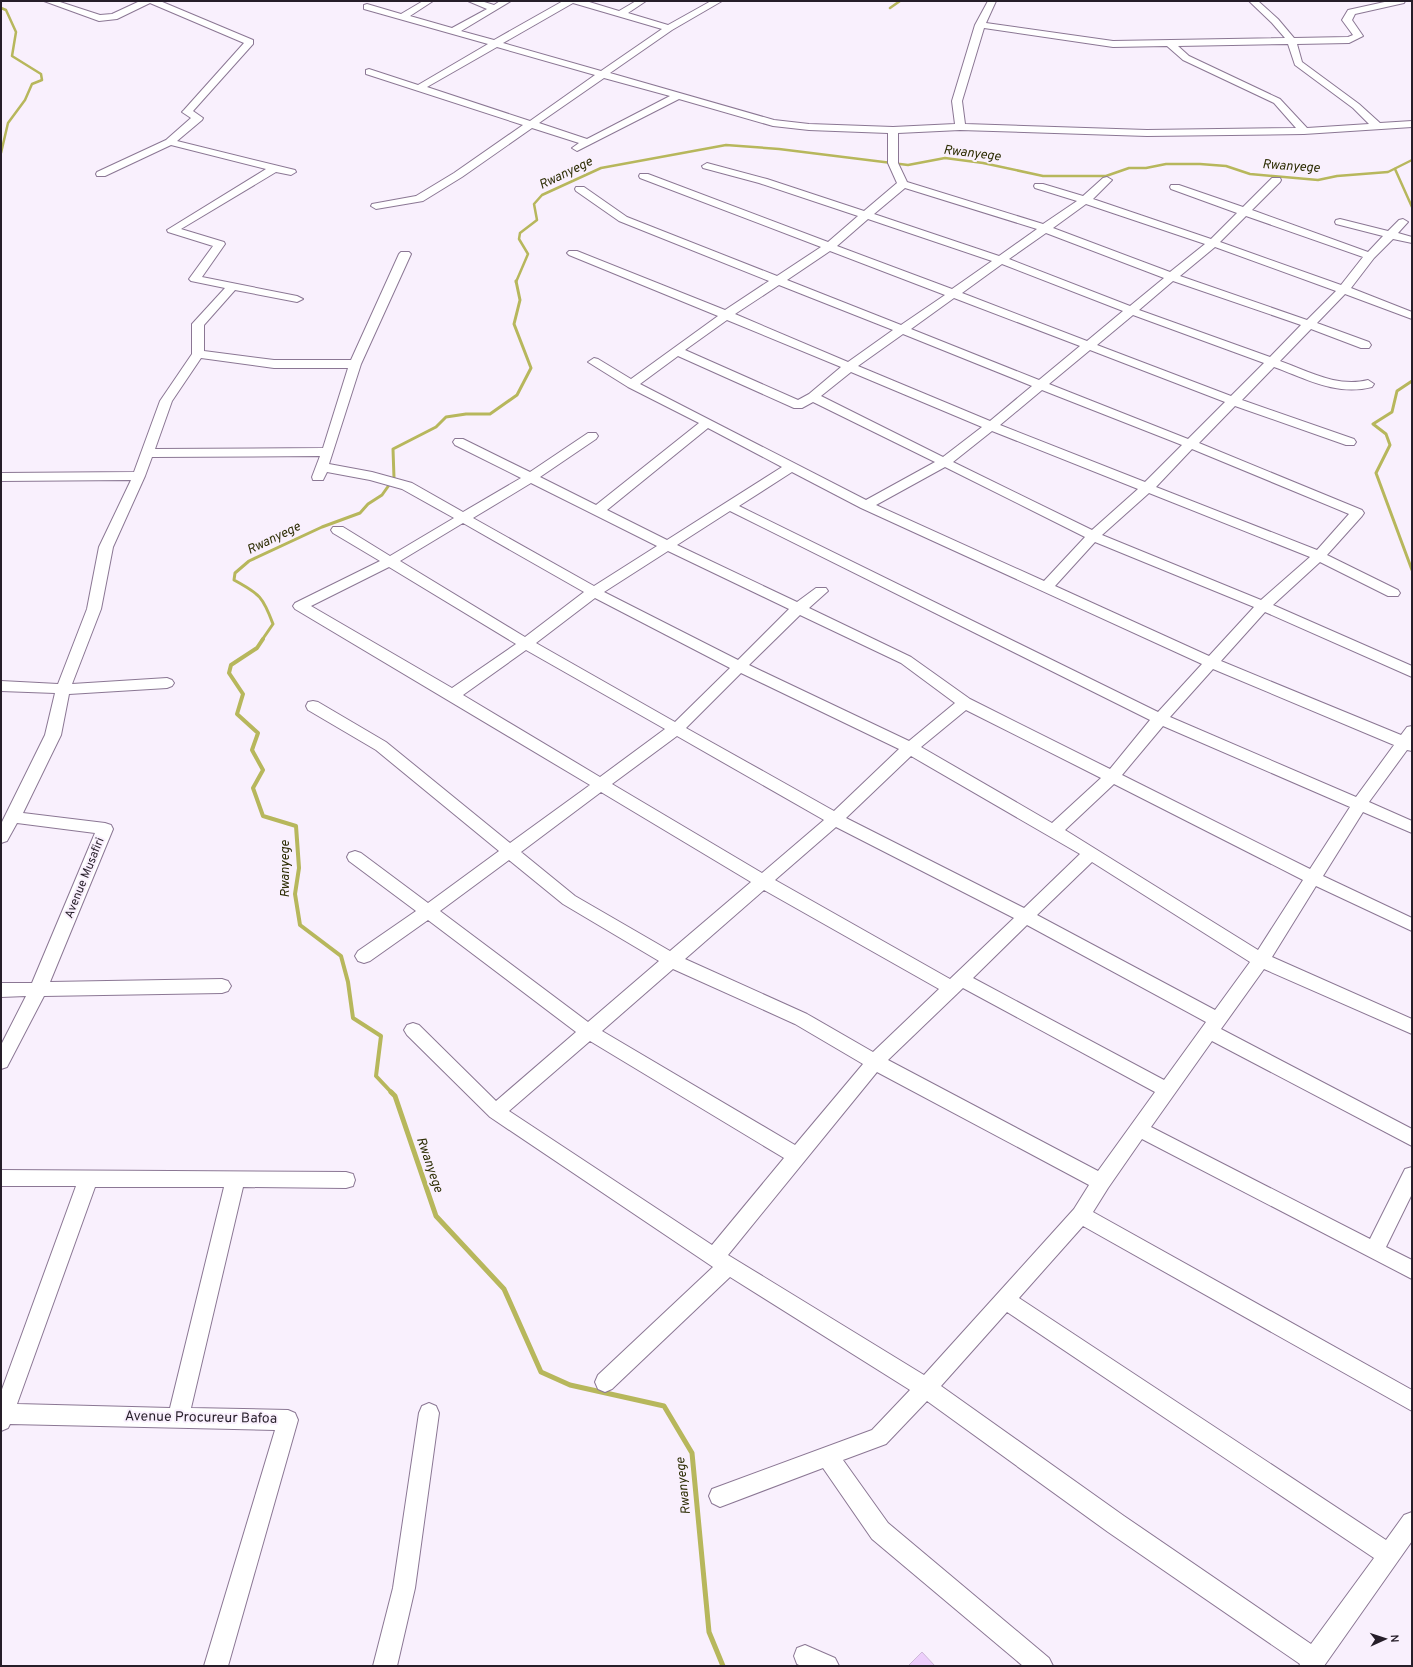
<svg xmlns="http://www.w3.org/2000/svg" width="1413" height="1667" viewBox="0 0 1413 1667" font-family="Overpass,sans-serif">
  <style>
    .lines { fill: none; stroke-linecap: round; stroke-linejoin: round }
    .stream-far3 { stroke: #b7b75c; stroke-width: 2.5 }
    .stream-far2 { stroke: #b7b75c; stroke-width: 3 }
    .stream-far1 { stroke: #b7b75c; stroke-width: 4 }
    .stream { stroke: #b7b75c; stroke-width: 5 }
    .building { fill: #edcefb; stroke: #ceb9d8 }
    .street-casing { stroke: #8b7794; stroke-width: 2 }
    .street { fill: #fff; fill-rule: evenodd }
    .labels { text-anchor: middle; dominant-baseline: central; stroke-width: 4; stroke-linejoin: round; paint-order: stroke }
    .street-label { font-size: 12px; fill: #261e29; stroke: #f9f0fd }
    .water-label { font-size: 13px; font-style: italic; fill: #2e2e05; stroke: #f9f0fd }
    .near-street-label { font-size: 14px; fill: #261e29; stroke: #f9f0fd }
  </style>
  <rect width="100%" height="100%" fill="#f9f0fd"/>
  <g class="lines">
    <g class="stream-far3">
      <path d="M1,8L6,10L16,32L12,56L41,74L42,80L32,84L25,100L8,123L1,153"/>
      <path d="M890,8L900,1"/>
      <path d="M1395,169L1412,207"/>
      <path d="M516,282L528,254L519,239L520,233L537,220L534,204L542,195L601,168L726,145L779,149L908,165L945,158L983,163L1043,176H1106L1129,168H1146L1166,164H1200L1226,166L1250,174L1318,180L1337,176L1388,172L1412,160"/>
    </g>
    <g class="stream-far2">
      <path d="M1412,381L1397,391L1392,412L1373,424L1386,434L1390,445L1376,473L1412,570"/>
      <path d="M262,640L273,624C263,597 260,594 234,580L235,573L249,561L322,527L360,513L368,504L382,495L394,478L393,449L436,427L446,417L466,414H490L517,395L531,368L514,324L520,300L516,281"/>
    </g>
    <path class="stream-far1" d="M263,639L257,648L231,665L229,673L243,694L237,714L258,733L252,750L263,770L253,788L263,816L296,826L299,868L295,894L300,925L341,956L348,982L353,1018L381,1036L376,1076L392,1093"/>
    <path class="stream" d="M391,1092L395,1096L436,1216L504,1289L541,1372L570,1385L664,1406L692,1453L709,1632L723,1666"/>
  </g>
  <path class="building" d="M922,1652L935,1666H908Z"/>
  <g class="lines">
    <defs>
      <g id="street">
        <path d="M44,1H57L100,15L112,14L140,1H160L253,40V44L193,111L203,118L202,120L177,141L295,170L296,172L291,175L276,172L181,229L224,242L225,244L202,277L297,296L303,299L297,302L235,290L204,325V351L274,360H351L399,254L401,252H409L411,254L361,364L329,464L372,472L412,483L463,512L521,478L455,445L453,442L455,439H463L530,472L588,433H596L598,436L596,439L540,477L596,505L699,423L628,387L588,362L594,358L598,359L631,379L718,316L569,255L567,253L569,251H577L725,310L769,281L619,221L576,191L575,189L576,187H584L627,217L777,276L821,247L640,178L639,176L640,174H648L828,242L858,216L759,183L703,168L702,166L707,163L767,179L864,211L897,183L888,163V133L809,130L773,126L679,99L577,151L572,148L579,143L532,128L462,177L423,201L376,209L371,206L372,204L416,196L454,173L523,125L366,74V70L369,69L418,85L488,44L364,9V5L367,4L401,14L423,1H433L410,16L452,28L487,9L468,1H481L494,5L500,1H511L461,31L494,40L563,1H586L619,11L636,1H646L628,13L668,25L711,1H722L672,30L610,73L774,120L809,124L893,127L955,124L952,101L975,25L988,1H996L986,23L1113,41L1285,38L1272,23L1249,1H1258L1278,19L1294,38L1348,37L1353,35L1342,20L1348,10L1389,1H1405L1404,3L1355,14L1352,20L1363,36L1349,43L1297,44L1302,62L1359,104L1380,123L1412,121V127L1304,134L1147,136L960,130L898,133V163L907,182L1043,224L1077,201L1035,188L1034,186L1035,184H1043L1083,196L1103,178L1107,177L1112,180L1093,199L1211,239L1237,213L1171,189L1170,187L1171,185H1179L1243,207L1272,178H1280L1281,180L1280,182L1252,210L1368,252L1383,236L1336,224L1335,222L1336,220L1340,219L1388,231L1399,220L1403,219L1408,222L1398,233L1412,237V243L1393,239L1374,258L1351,288L1412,312V319L1345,294L1317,323L1369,342L1371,345L1369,348H1361L1311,329L1280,361C1308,371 1337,388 1368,380L1374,384L1372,387C1336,396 1307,379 1274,367L1242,400L1354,439L1356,442L1354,445H1346L1235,406L1199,443L1362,510L1364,513L1362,516L1327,555L1398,590L1400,593L1398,596H1388L1320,562L1273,605L1412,666V677L1265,612L1221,661L1401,735L1407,727L1412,726V751L1407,750L1369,802L1412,821V833L1363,812L1323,876L1412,918V931L1316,886L1272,957L1412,1019V1034L1264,969L1221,1029L1412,1129V1146L1212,1041L1151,1127L1370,1239L1405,1169L1412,1167V1194L1386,1247L1412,1260V1279L1142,1139L1108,1188L1093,1212L1412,1390V1411L1083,1226L1019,1298L1386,1540L1404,1515L1412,1512V1541L1324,1666H1299L1300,1664L1108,1532L927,1401L886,1444L843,1460L888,1523L1049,1658L1053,1666H1023L872,1539L823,1468L720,1507L712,1503L709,1496L712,1489L872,1430L910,1390L730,1277L612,1389L605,1392L598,1389L595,1382L598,1375L713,1267L490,1117L407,1035L404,1030L407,1025L413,1023L419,1025L496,1101L576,1032L428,920L370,961L364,963L358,961L355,956L358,951L416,911L349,861L347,857L349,853L355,851L361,853L428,903L499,851L376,750L308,710L306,706L308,702L313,701L318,702L386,742L510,843L590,785L295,609L293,606L295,603L380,561L333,533L331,530L333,527H343L390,556L454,518L402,489L370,480L327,472L323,480H313L312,477L320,456L152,457L145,476L113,547L101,609L72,684L167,678L172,680L174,683L172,686L167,688L69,694L61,735L23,813L105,823L111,825L113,829L50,982L222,979L228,981L231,986L228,991L222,993L44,996L7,1067L1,1069V1045L26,996L1,997V983H32L95,833L17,823L7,841L1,843V824L45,735L55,693L1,691V681L58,684L87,609L99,547L131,480L1,481V473L134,472L160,401L192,354V324L225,288L191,281L189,279L213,246L168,232L167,230L266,169L171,145L105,176H97L96,174L97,172L166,140L191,118L182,112L184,110L244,43L150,3L117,19L99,21ZM573,3L662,29L601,71L503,43ZM984,28L1113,47L1167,46L1183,60L1274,103L1296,128L1147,130L965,124L962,101ZM1288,44L1295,65L1353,108L1369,124L1307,128L1280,99L1189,56L1178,46ZM497,47L595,75L530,121L427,87ZM604,78L670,96L587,139L539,123ZM905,188L1037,229L999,256L874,214ZM1086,204L1205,244L1170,272L1053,228ZM1246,216L1363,257L1341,285L1220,242ZM868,219L992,261L952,289L837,246ZM1046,233L1164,278L1130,306L1009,259ZM1215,247L1336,291L1307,320L1180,276ZM830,251L945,295L901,325L787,280ZM1002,264L1123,311L1087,341L962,293ZM1173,281L1301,325L1270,357L1139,310ZM779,285L893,330L848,362L735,314ZM954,298L1080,346L1039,380L911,329ZM1133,315L1264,363L1231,396L1097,345ZM727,320L841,367L809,394L798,400L685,350ZM903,334L1032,386L990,421L858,366ZM1090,350L1225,402L1188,439L1049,384ZM678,356L794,408H802L813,402L935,462L866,500L640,384ZM201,358L274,368H348L323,448L155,449L172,401ZM851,372L982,427L943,457L821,396ZM1042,390L1182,445L1145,482L1000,425ZM708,428L782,467L667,540L607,510ZM992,431L1138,489L1092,530L953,462ZM1192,449L1349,514L1317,550L1156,487ZM945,467L1085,537L1044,581L876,505ZM792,472L861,508L1202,664L1158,712L739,506ZM531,483L657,546L594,586L473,518ZM1149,493L1310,557L1261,600L1102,535ZM730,511L1150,720L1110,769L970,699L911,657L809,608L828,591L826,588H816L797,602L677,545ZM463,523L584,592L525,637L400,561ZM1095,542L1254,607L1209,656L1055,586ZM668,551L789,609L738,660L604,592ZM389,567L516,644L452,688L311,606ZM595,598L730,668L675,722L536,643ZM800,615L901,663L955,703L909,741L749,665ZM526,650L665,729L600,777L463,695ZM1213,669L1394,745L1356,797L1170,717ZM741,673L899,749L834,811L686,728ZM966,710L1101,778L1052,823L921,747ZM1163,726L1350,807L1310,869L1122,775ZM677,736L824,820L762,873L612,784ZM911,756L1080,854L1024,908L846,818ZM1114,784L1303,880L1258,950L1065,830ZM601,792L751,882L670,951L575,896L521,852ZM836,827L1014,918L950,979L775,880ZM509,860L563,904L659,961L588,1022L440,911ZM1092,862L1250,962L1215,1010L1037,915ZM764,890L939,989L873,1052L807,1014L685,959ZM1027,925L1206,1022L1164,1080L973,978ZM673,969L795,1024L863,1064L795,1145L602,1031ZM963,988L1155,1092L1098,1171L888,1060ZM590,1041L784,1158L712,1245L509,1111ZM877,1072L1089,1185L1074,1209L924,1375L728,1255ZM1007,1312L1374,1558L1311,1644L1124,1516L941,1386Z"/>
        <path d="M1,1170L346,1172L353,1174L355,1180L353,1186L346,1188L243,1187L191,1408L288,1410L295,1413L298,1420L228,1666H204L275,1430L10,1424L8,1428L1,1431V1392L76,1186H1ZM95,1187H224L170,1408L17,1404Z"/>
        <path d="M429,1403L436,1406L439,1413L415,1588L397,1666H373L393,1588L419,1413L422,1406Z"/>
        <path d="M805,1645L835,1658L839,1666H801L797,1664L794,1656L797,1648Z"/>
      </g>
    </defs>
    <use href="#street" class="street-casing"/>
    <use href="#street" class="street"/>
  </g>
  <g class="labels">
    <g class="street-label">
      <text transform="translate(85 878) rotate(-68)">Avenue Musafiri</text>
    </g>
    <g class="water-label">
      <text transform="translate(972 154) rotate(7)">Rwanyege</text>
      <text transform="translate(1291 167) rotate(4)">Rwanyege</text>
      <text transform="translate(566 174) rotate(-26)">Rwanyege</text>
      <text transform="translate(274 539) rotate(-26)">Rwanyege</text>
      <text transform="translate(286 869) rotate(-90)">Rwanyege</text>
      <text transform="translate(429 1165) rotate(71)">Rwanyege</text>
      <text transform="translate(684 1486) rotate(-96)">Rwanyege</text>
    </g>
    <g class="near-street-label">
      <text transform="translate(201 1418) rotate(1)">Avenue Procureur Bafoa</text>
    </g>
  </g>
  <rect width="1413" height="1667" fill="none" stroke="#261e29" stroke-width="4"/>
  <g transform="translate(1385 1639) rotate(87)" stroke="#f9f0fd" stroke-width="3" paint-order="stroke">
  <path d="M0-3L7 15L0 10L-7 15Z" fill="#261e29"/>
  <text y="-6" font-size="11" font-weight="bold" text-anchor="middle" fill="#261e29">N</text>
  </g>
</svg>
